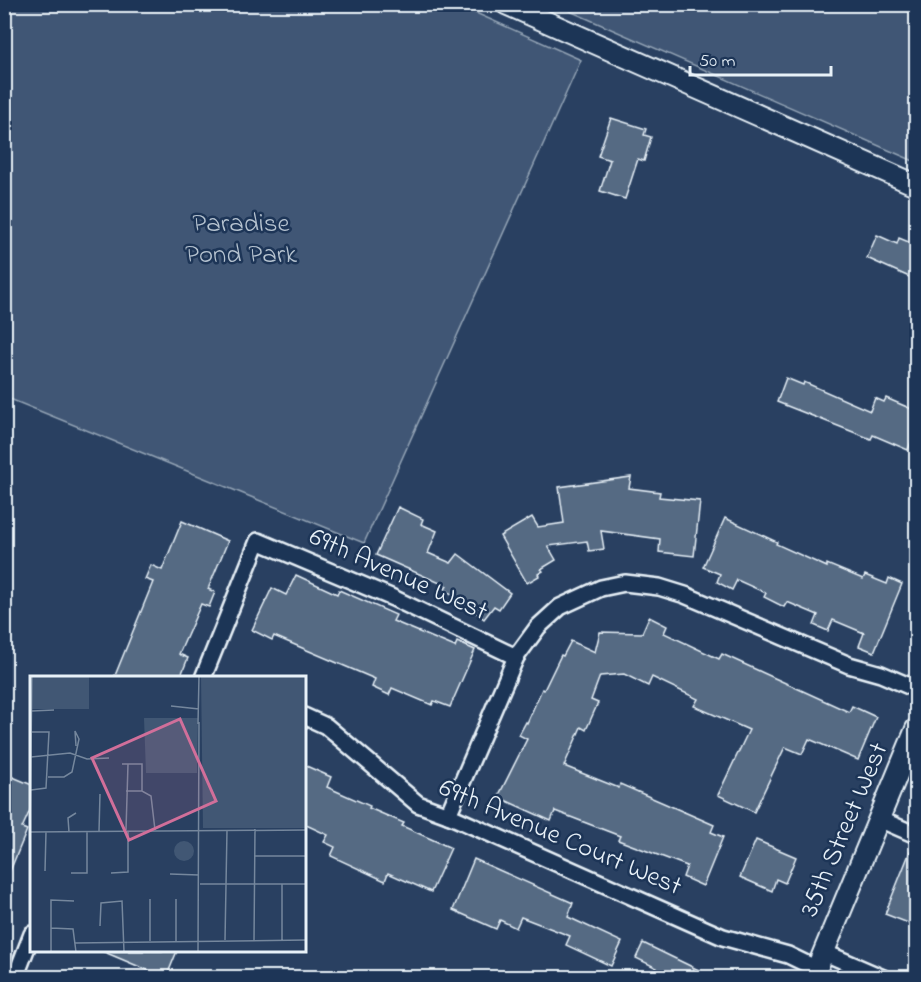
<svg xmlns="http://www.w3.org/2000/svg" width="921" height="982" viewBox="0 0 921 982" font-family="'Indie Flower',sans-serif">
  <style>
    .green { fill: #415774; stroke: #94a4b6; stroke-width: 1.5 }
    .building { fill: #556a83; stroke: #e8f1f8; stroke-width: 1.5 }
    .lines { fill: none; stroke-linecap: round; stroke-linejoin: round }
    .minor-casing { stroke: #e8f1f8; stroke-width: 20 }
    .tertiary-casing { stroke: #e8f1f8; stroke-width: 24 }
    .minor { stroke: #1d3557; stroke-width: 15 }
    .tertiary { stroke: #1d3557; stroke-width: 20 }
    .labels { text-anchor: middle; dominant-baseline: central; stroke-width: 5; stroke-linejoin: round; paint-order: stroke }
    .park-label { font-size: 27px; fill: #b6c3d0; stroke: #1d3557 }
    .street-label { font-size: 27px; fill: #e8f1f8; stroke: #1d3557 }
    .inset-road { fill: none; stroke: #75879d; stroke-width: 1.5 }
    .view { fill: #d16f9a; fill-opacity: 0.15; stroke: #d16f9a; stroke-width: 3 }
    .inset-edge { fill: none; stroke: #e8f1f8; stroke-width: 3 }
  </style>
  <rect width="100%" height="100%" fill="#294061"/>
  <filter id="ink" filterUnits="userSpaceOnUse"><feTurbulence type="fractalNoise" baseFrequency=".0167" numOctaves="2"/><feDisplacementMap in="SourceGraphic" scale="12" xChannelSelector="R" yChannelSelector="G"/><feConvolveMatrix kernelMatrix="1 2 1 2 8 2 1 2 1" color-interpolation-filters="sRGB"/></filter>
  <g filter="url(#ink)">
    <g class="green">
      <path d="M4,5H458L581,60L364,543L5,397Z"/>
      <path d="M556,5H916V162Z"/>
    </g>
    <g class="building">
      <path d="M611,118L646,129L644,135L651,137L644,161L638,159L625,199L600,191L610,160L598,156Z"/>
      <path d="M877,235L897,244L899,238L916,245V280L867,258Z"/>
      <path d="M786,378L803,385L804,382L870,411L875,398L884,402L886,398L914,410L912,414L916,416V429L908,450L873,435L871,439L777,402Z"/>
      <path d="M631,477L629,488L660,492L659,497L700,501L694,556L659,552L660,539L601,531L604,549L589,551L587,541L548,546L556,560L541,569L543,571L538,574L539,576L527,583L500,536L532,517L538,527L564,523L559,487Z"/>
      <path d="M398,507L423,519L421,524L437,531L428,553L451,563L458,554L510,593L499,609L494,606L484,619L445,589L447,586L376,555Z"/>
      <path d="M725,518L777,542L776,544L827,567V564L863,579L865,575L887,584L889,578L902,584L874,652L859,646L864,633L833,620L828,631L814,625L818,615L787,602L784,607L764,597L766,593L737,580L732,590L717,582L720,574L703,567Z"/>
      <path d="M182,521L228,541L208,589L215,592L209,607L201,604L179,654L188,658L180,678H114L153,582L145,579L151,565L162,570Z"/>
      <path d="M296,575L337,594L339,590L396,615L393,621L455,647L457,642L475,650L450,707L434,701L432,705L392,688L389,695L372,687L375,679L274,636L272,640L252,630L272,588L286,595Z"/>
      <path d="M649,617L667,626L664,633L719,659L722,654L849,712L852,706L876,717L858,760L809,739L802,754L785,747L754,812L718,795L749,730L694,706L698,699L652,677L648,686L624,674L600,676L591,700L598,703L586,730L581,727L564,766L619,788L620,784L714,825L711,832L723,837L703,886L683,877L687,866L618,840L620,836L555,811L551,821L498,797L527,739L519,735L526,722L527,723L542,689L544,690L561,655L563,656L571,641L595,652L600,632L642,633Z"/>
      <path d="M304,765L331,777L327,787L370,806L369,808L404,823L402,826L451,848L431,892L388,873L385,881L331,856L335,847L324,842L328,835L304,824Z"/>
      <path d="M8,775L32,785V806L22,828L27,830L5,883L4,784Z"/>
      <path d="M756,840L796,857L785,883L776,879L772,891L740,877Z"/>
      <path d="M913,844L916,845V926L885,914Z"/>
      <path d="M474,859L573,903L568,917L622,942L611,966L566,945L570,936L521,917L516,928L500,920L496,929L453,910Z"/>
      <path d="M643,943L715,978H653L657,968L636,958Z"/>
      <path d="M102,951H177L166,978Z"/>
    </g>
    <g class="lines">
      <defs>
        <g id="minor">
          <path d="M203,678L258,541L393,598L516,657"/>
          <path d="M304,716L326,726L418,804L448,815L723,937L788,955L817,969"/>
          <path d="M448,815L516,657L538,627L560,607L601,588L625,583L659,587L685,595L849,665L881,674L916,689"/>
          <path d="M879,819L916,835"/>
          <path d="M823,952L883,978"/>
          <path d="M15,978L32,934"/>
        </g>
        <g id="tertiary">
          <path d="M506,4L916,185"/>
          <path d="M813,978L916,729"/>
        </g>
      </defs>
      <use href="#minor" class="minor-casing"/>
      <use href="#tertiary" class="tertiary-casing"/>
      <use href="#minor" class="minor"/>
      <use href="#tertiary" class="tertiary"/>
    </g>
  </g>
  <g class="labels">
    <g class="park-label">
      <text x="241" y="224">Paradise<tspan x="241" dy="31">Pond Park</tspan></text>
    </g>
    <g class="street-label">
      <text transform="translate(398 575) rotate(24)">69th Avenue West</text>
      <text transform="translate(845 830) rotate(-67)">35th Street West</text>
      <text transform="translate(560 838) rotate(23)">69th Avenue Court West</text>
    </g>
  </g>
  <g transform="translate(30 676)">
    <rect width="276" height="276" fill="#294061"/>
    <path d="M2,0L59,1V33H2ZM171,0H276V152H173ZM114,42H168L167,97H116ZM144 175a10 10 0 1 1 20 0a10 10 0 1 1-20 0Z" fill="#415774"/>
    <path class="inset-road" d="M141,30L169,33M2,35L24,34M168,48L169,0M1,81L40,77L57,83L79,82M92,88H112V115M18,101H34L42,96L49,63L45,55L46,70M1,114L16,112L19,56H1M96,115H112L121,120L125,154M96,154L98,88M69,155L70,118M0,156L276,154M0,156L2,0M39,156L38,142L46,137M225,180H276M15,195L16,156M41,197H57V155M81,197L98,196V155M140,198L169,199M170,208H276M120,223V265M70,250L71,227L92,225L94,276M21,252L43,253L46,276M195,264L197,154M224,264L225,153M252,264V208M146,265V223M45,267L276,264M21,276V224L44,225M168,276L169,46"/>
    <path class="view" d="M150,43L186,125L99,164L62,82Z"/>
    <rect width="276" height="276" class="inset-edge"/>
  </g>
  <rect width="921" height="982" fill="none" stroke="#1d3557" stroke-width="24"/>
  <rect x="12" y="12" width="897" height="958" fill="none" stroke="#e8f1f8" stroke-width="2" filter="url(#ink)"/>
  <path d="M690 66v9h141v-9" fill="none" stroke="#e8f1f8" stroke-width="3"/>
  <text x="699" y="66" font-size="18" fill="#e8f1f8" stroke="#1d3557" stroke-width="4.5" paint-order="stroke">50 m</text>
</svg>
